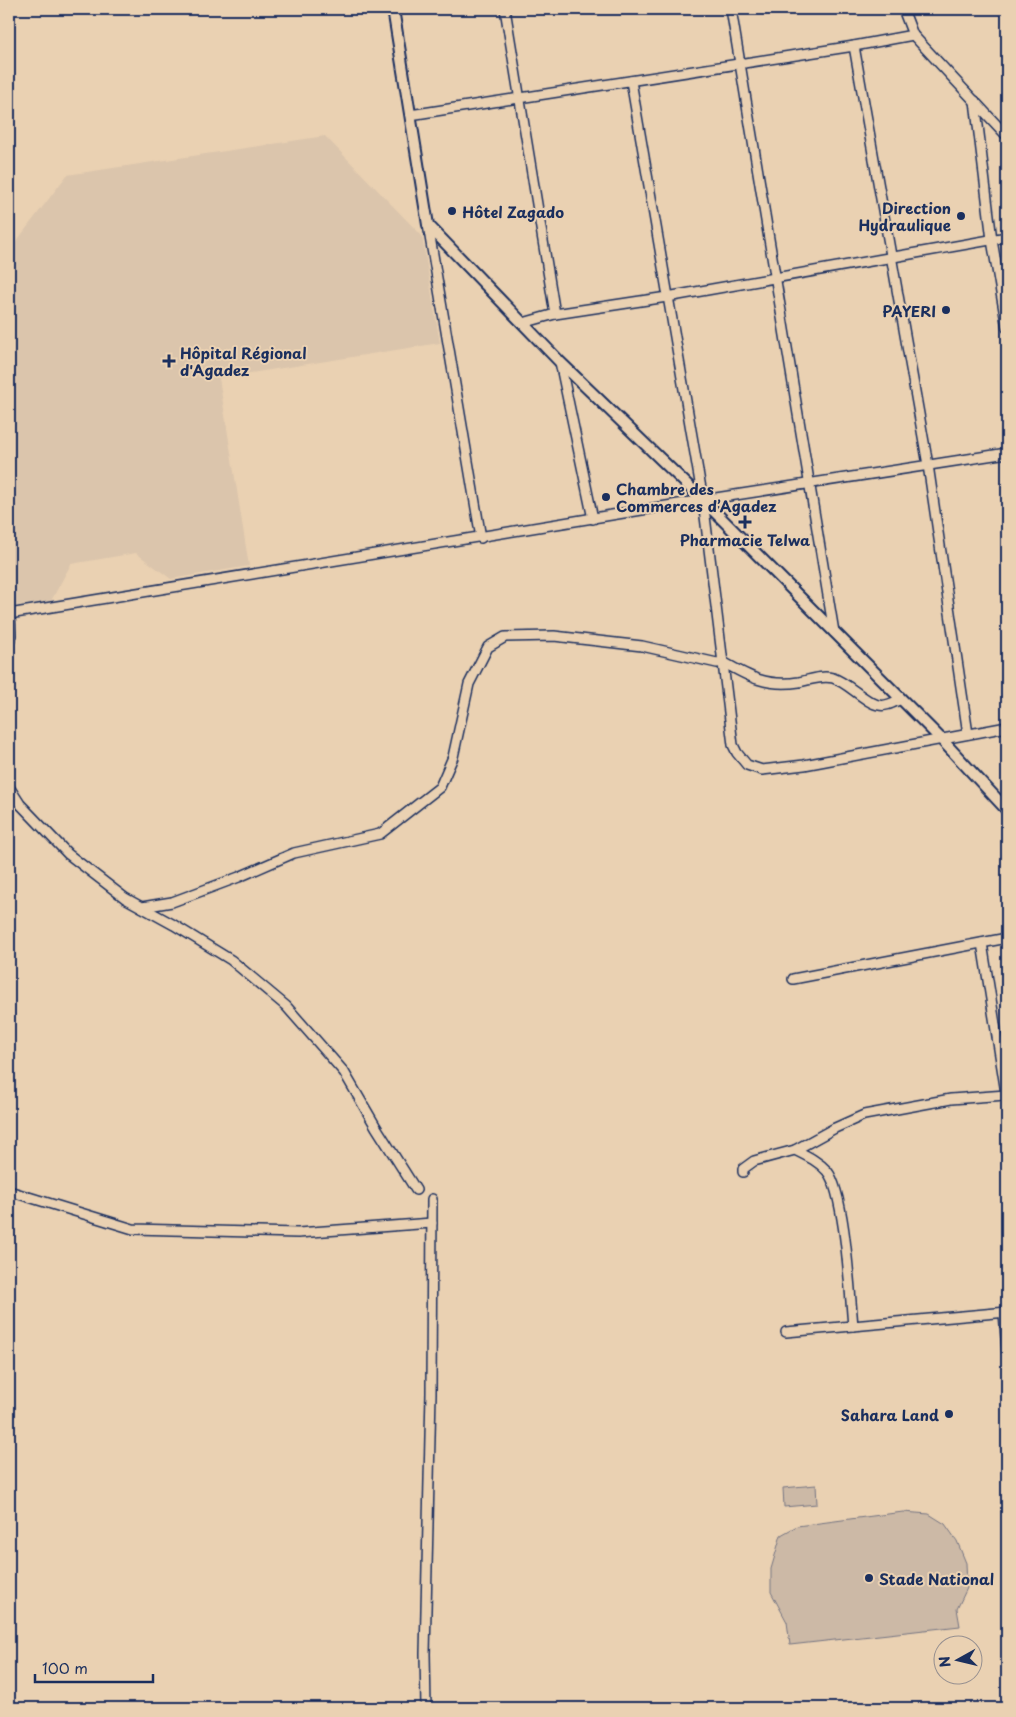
<svg xmlns="http://www.w3.org/2000/svg" width="1016" height="1717" viewBox="0 0 1016 1717" font-family="'Playpen Sans',sans-serif">
  <style>
    .built { fill: #dbc5ac }
    .green { fill: #ccb9a6; stroke: #747482 }
    .lines { fill: none; stroke-linecap: round; stroke-linejoin: round }
    .minor-casing { stroke: #1b2f5e; stroke-width: 12 }
    .major-casing { stroke: #1b2f5e; stroke-width: 14 }
    .minor { stroke: #ead1b2; stroke-width: 9 }
    .major { stroke: #ead1b2; stroke-width: 10 }
    .poi-dot { fill: #1b2f5e; stroke: #ead1b2; stroke-width: 2 }
    .labels { text-anchor: middle; dominant-baseline: central; stroke-width: 4; stroke-linejoin: round; paint-order: stroke }
    .poi-label { font-size: 15px; font-weight: bold; fill: #1b2f5e; stroke: #ead1b2; text-anchor: start }
  </style>
  <rect width="100%" height="100%" fill="#ead1b2"/>
  <filter id="ink" filterUnits="userSpaceOnUse"><feTurbulence type="fractalNoise" baseFrequency=".02" numOctaves="2"/><feDisplacementMap in="SourceGraphic" scale="10" xChannelSelector="R" yChannelSelector="G"/><feConvolveMatrix kernelMatrix="1 2 1 2 8 2 1 2 1" color-interpolation-filters="sRGB"/></filter>
  <g filter="url(#ink)">
    <path class="built" d="M325,136L422,236L440,343L219,378L249,566L171,579L136,553L71,564L51,601L9,607V251L67,175Z"/>
    <g class="green">
      <path d="M816,1485L817,1504L784,1507L783,1488Z"/>
      <path d="M903,1512L929,1514L945,1524L957,1541L966,1563L967,1588L957,1609L960,1626L790,1645L787,1622L771,1592V1569L781,1535L797,1526Z"/>
    </g>
    <g class="lines">
      <defs>
        <g id="minor">
          <path d="M505,9L555,314"/>
          <path d="M731,9L834,632"/>
          <path d="M903,9L913,35L1007,136"/>
          <path d="M854,46L928,465L968,734"/>
          <path d="M631,81L703,500L733,745L737,753L747,765L762,770L804,765L1007,727"/>
          <path d="M975,101L992,240L1007,328"/>
          <path d="M410,115L854,46L913,35"/>
          <path d="M428,225L481,538"/>
          <path d="M523,323L555,314L667,297L1007,237"/>
          <path d="M560,362L593,519"/>
          <path d="M9,614L703,500L1007,453"/>
          <path d="M9,643L11,635L10,614"/>
          <path d="M9,787L20,804L68,854L125,898L174,925L231,960L286,1006L344,1072L376,1127L416,1190"/>
          <path d="M142,907L172,902L239,877L294,853L380,834L440,787L453,757L469,684L488,647L505,637L554,636L642,646L717,663L723,662C749,677 767,687 799,682C810,680 821,675 833,678C847,682 867,704 879,705C886,707 894,702 901,699"/>
          <path d="M982,943L1007,1099"/>
          <path d="M793,979L1007,938"/>
          <path d="M795,1150C807,1156 818,1161 827,1171C845,1192 850,1294 853,1326"/>
          <path d="M743,1172V1169L754,1161L795,1150L835,1128L864,1115L951,1099L1006,1095"/>
          <path d="M9,1191L133,1229L298,1233L432,1223"/>
          <path d="M1004,1312L1007,1352"/>
          <path d="M786,1332L1007,1312"/>
          <path d="M426,1708L425,1654L431,1393L432,1199"/>
        </g>
        <path id="major" d="M393,9L428,225L560,362L703,500L942,740L1007,810"/>
      </defs>
      <use href="#minor" class="minor-casing"/>
      <use href="#major" class="major-casing"/>
      <use href="#minor" class="minor"/>
      <use href="#major" class="major"/>
    </g>
  </g>
  <g class="poi-dot">
    <circle cx="452" cy="211" r="5"/>
    <circle cx="961" cy="216" r="5"/>
    <circle cx="946" cy="310" r="5"/>
    <path d="M166.5 353.5h5v5h5v5h-5v5h-5v-5h-5v-5h5z"/>
    <circle cx="606" cy="497" r="5"/>
    <path d="M742.5 514.5h5v5h5v5h-5v5h-5v-5h-5v-5h5z"/>
    <circle cx="949" cy="1414" r="5"/>
    <circle cx="869" cy="1578" r="5"/>
  </g>
  <g class="labels">
    <g class="poi-label">
      <text x="951" y="207" text-anchor="end">Direction<tspan x="951" dy="17">Hydraulique</tspan></text>
      <text x="462" y="211">Hôtel Zagado</text>
      <text x="936" y="310" text-anchor="end">PAYERI</text>
      <text x="180" y="352">Hôpital Régional<tspan x="180" dy="17">d'Agadez</tspan></text>
      <text x="616" y="488">Chambre des<tspan x="616" dy="17">Commerces d’Agadez</tspan></text>
      <text x="745" y="539" text-anchor="middle">Pharmacie Telwa</text>
      <text x="939" y="1414" text-anchor="end">Sahara Land</text>
      <text x="879" y="1578">Stade National</text>
    </g>
  </g>
  <rect width="1016" height="1717" fill="none" stroke="#ead1b2" stroke-width="30"/>
  <rect x="15" y="15" width="986" height="1687" fill="none" stroke="#1b2f5e" stroke-width="2" filter="url(#ink)"/>
  <g transform="translate(958 1660) rotate(262)"><circle r="24" fill="#ead1b2" stroke="#979090"/>
  <path d="M0-4L9 19L0 12L-9 19Z" fill="#1b2f5e"/>
  <text y="-8" font-size="14" font-weight="bold" text-anchor="middle" fill="#1b2f5e">N</text>
  </g>
  <path d="M35 1674v8h118v-8" fill="none" stroke="#1b2f5e" stroke-width="2.5"/>
  <text x="42" y="1674" font-size="15" fill="#1b2f5e" stroke="#ead1b2" stroke-width="4" paint-order="stroke">100 m</text>
</svg>
